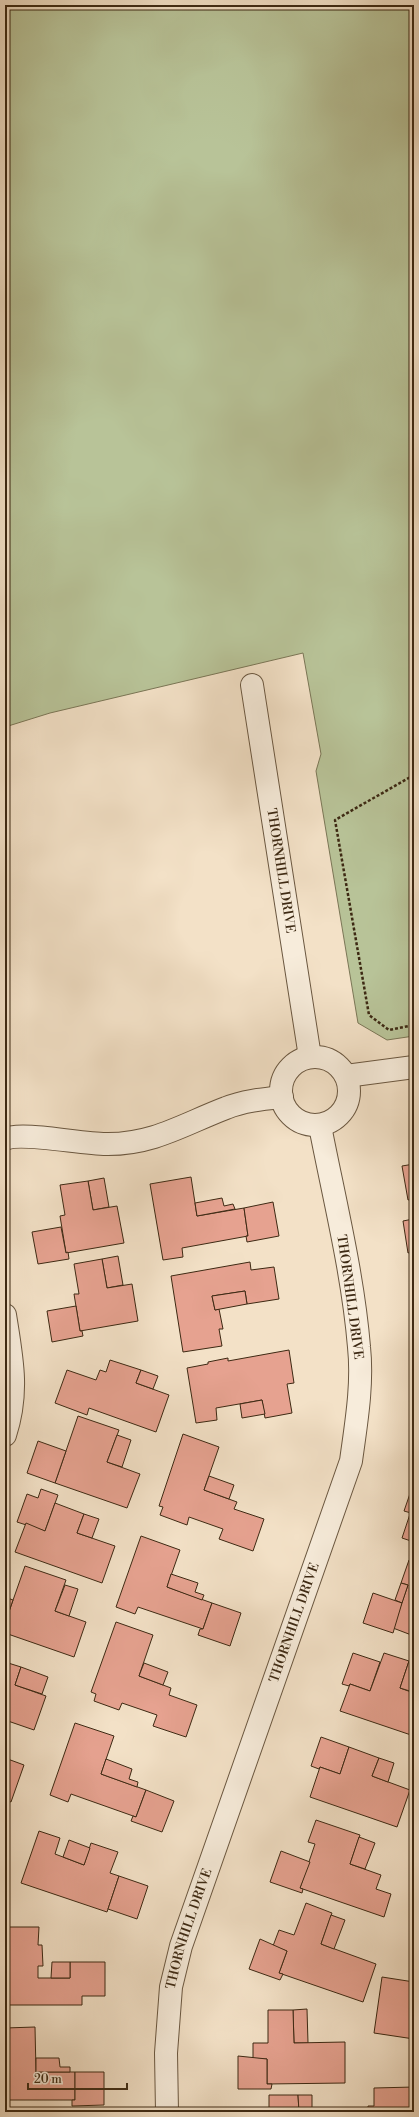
<svg xmlns="http://www.w3.org/2000/svg" width="419" height="2117" viewBox="0 0 419 2117" font-family="'Libre Bodoni',serif">
  <style>
    .green { fill: #b8c398; stroke: #7a7656 }
    .building { fill: #e6a290; stroke: #3d2913 }
    .lines { fill: none; stroke-linecap: round; stroke-linejoin: round }
    .minor-casing { stroke: #6a5740; stroke-width: 24 }
    .path { stroke: #3d2913; stroke-width: 2.5; stroke-dasharray: 3 2; stroke-linecap: butt }
    .minor { stroke: #f7ecdb; stroke-width: 22 }
    .labels { text-anchor: middle; dominant-baseline: central; stroke-width: 3.5; stroke-linejoin: round; paint-order: stroke }
    .street-label { font-size: 13px; fill: #3d2913; stroke: #f7ecdb }
  </style>
  <rect width="100%" height="100%" fill="#f3e1c7"/>
  <filter id="stains"><feTurbulence type="fractalNoise" baseFrequency=".005" numOctaves="4"/><feColorMatrix values="0 0 0 0 .2 0 0 0 0 .09 0 0 0 0 .02 0 0 0 .5 -.17"/></filter>
  <radialGradient id="worn" r=".72"><stop offset=".6" stop-color="#630" stop-opacity="0"/><stop offset="1" stop-color="#630" stop-opacity=".3"/></radialGradient>
  <path class="green" d="M5,5H414V1036L387,1040L358,1023L316,771L321,754L303,653L50,713L5,727Z"/>
  <g class="building">
    <path d="M414,1164V1199L408,1200L402,1166Z"/>
    <path d="M191,1177L197,1216L244,1208L248,1236L182,1248L183,1257L163,1260L150,1184Z"/>
    <path d="M104,1178L109,1207L93,1210L88,1181Z"/>
    <path d="M88,1181L93,1210L117,1206L124,1243L66,1253L60,1216L65,1215L60,1185Z"/>
    <path d="M222,1198L224,1206L233,1204L235,1209L197,1216L195,1203Z"/>
    <path d="M273,1202L279,1236L247,1242L246,1236H248L244,1208Z"/>
    <path d="M413,1219L414,1251L408,1253L403,1221Z"/>
    <path d="M61,1227L66,1253L68,1252L69,1259L38,1264L32,1232Z"/>
    <path d="M118,1256L123,1285L107,1288L102,1259Z"/>
    <path d="M102,1259L107,1288L132,1284L138,1321L80,1331L74,1294H79L74,1264Z"/>
    <path d="M250,1262L251,1270L274,1267L279,1299L247,1304L245,1291L212,1296L215,1310L219,1309L223,1329H219L222,1346L183,1352L171,1276Z"/>
    <path d="M245,1291L247,1304L215,1310L212,1296Z"/>
    <path d="M76,1306L80,1331H82L83,1336L52,1342L47,1311Z"/>
    <path d="M289,1350L294,1383L287,1384L292,1413L265,1418L262,1400L216,1408L217,1420L196,1423L187,1368L208,1364V1362L228,1358V1361Z"/>
    <path d="M110,1360L141,1370L136,1383L169,1395L156,1432L89,1408L87,1415L55,1403L67,1370L96,1380L100,1370L106,1372Z"/>
    <path d="M141,1370L158,1376L153,1389L136,1383Z"/>
    <path d="M262,1400L265,1414L242,1418L240,1404Z"/>
    <path d="M78,1416L119,1430L107,1462L140,1474L127,1508L55,1483Z"/>
    <path d="M183,1434L219,1447L204,1490L237,1502L234,1509L264,1519L253,1551L219,1539L223,1529L189,1517L187,1525L160,1515L163,1507L159,1506Z"/>
    <path d="M117,1435L131,1440L122,1467L107,1462Z"/>
    <path d="M38,1441L66,1451L55,1483L27,1473Z"/>
    <path d="M209,1476L234,1485L229,1499L204,1490Z"/>
    <path d="M414,1482V1512L411,1511V1513L404,1511Z"/>
    <path d="M41,1489L58,1495L45,1531L17,1522L27,1494L38,1498Z"/>
    <path d="M55,1503L84,1514L77,1533L115,1546L102,1583L15,1552L26,1523L45,1531Z"/>
    <path d="M411,1511L414,1512V1542L402,1538Z"/>
    <path d="M84,1514L99,1519L92,1538L77,1533Z"/>
    <path d="M141,1536L180,1550L167,1587L212,1603L203,1629L138,1607L135,1614L116,1607Z"/>
    <path d="M409,1560L414,1562V1636L393,1628L408,1585L401,1583Z"/>
    <path d="M25,1566L66,1580L55,1611L86,1622L74,1657L5,1633V1623Z"/>
    <path d="M171,1574L198,1583L195,1592L204,1595L202,1600L167,1587Z"/>
    <path d="M401,1583L408,1585L402,1603L395,1600Z"/>
    <path d="M65,1585L78,1589L69,1616L55,1611Z"/>
    <path d="M373,1593L402,1603L393,1633L363,1623Z"/>
    <path d="M5,1597L13,1600L5,1623Z"/>
    <path d="M212,1603L241,1613L230,1646L198,1635L200,1629H203Z"/>
    <path d="M116,1622L153,1635L139,1676L171,1688L169,1695L197,1705L186,1737L153,1726L157,1715L122,1703L119,1710L94,1701L96,1694L91,1692Z"/>
    <path d="M353,1653L380,1662L370,1691L350,1684L349,1686L342,1684Z"/>
    <path d="M384,1653L409,1661L400,1688L414,1693V1736L340,1711L350,1684L370,1691Z"/>
    <path d="M409,1661L414,1663L413,1692L400,1688Z"/>
    <path d="M5,1662L21,1667L15,1685L46,1696L34,1730L5,1720Z"/>
    <path d="M144,1663L168,1672L163,1685L139,1676Z"/>
    <path d="M21,1667L48,1677L42,1694L15,1685Z"/>
    <path d="M75,1723L114,1736L101,1774L146,1790L136,1817L71,1794L68,1802L50,1795Z"/>
    <path d="M321,1737L349,1747L340,1774L320,1767L319,1769L311,1766Z"/>
    <path d="M349,1747L379,1758L372,1776L410,1790L397,1827L310,1797L320,1767L340,1774Z"/>
    <path d="M5,1758L24,1765L11,1802L5,1800Z"/>
    <path d="M379,1758L394,1763L388,1782L372,1776Z"/>
    <path d="M106,1759L132,1769L129,1779L138,1782L137,1787L101,1774Z"/>
    <path d="M146,1790L174,1801L162,1832L131,1821L133,1816L136,1817Z"/>
    <path d="M316,1820L360,1835L350,1864L381,1875L376,1889L391,1894L384,1917L300,1888L315,1844L308,1842Z"/>
    <path d="M39,1831L60,1838L55,1854L84,1865L91,1843L118,1852L110,1873L119,1876L107,1912L21,1883Z"/>
    <path d="M359,1837L375,1843L365,1869L350,1864Z"/>
    <path d="M69,1840L90,1848L84,1865L63,1857Z"/>
    <path d="M281,1851L310,1862L300,1888L303,1889L302,1893L270,1882Z"/>
    <path d="M119,1876L148,1886L137,1919L108,1909Z"/>
    <path d="M306,1903L332,1913L321,1944L376,1964L363,2002L279,1973L287,1951L273,1946L279,1930L294,1935Z"/>
    <path d="M331,1915L345,1920L334,1949L321,1944Z"/>
    <path d="M5,1927H39L38,1945H42L43,1966H38V1978H70V1962H105V1996H82V2005H5Z"/>
    <path d="M414,1932V1941L411,1940Z"/>
    <path d="M260,1939L287,1951L279,1973L283,1974L280,1980L249,1969Z"/>
    <path d="M52,1962H70V1978H51Z"/>
    <path d="M382,1977L414,1982V2039L374,2033Z"/>
    <path d="M307,2009L308,2043H294L293,2010Z"/>
    <path d="M268,2010H293L294,2043L345,2042V2083L267,2084V2059H253V2043H268Z"/>
    <path d="M35,2027L36,2072H75V2100H5V2028Z"/>
    <path d="M238,2056L267,2059V2084H272L271,2089H238Z"/>
    <path d="M36,2058H59L60,2067H70V2072H36Z"/>
    <path d="M75,2072H104V2105L72,2106V2100H75Z"/>
    <path d="M414,2087V2112H368V2106H374V2088Z"/>
    <path d="M269,2095H298L299,2112H269Z"/>
    <path d="M298,2095H312V2112H299Z"/>
  </g>
  <g class="lines">
    <defs>
      <g id="minor">
        <path id="s1" d="M252,685L310,1057"/>
        <circle cx="315" cy="1091" r="34"/>
        <path d="M346,1076L414,1067"/>
        <path d="M5,1139C22,1131 85,1145 108,1144C154,1144 184,1124 226,1108C243,1101 263,1099 282,1097"/>
        <path d="M5,1315C12,1359 19,1392 5,1435"/>
        <path id="s2" d="M167,2112L166,2053L171,1987L181,1946L351,1461C356,1424 363,1385 359,1347C353,1274 334,1198 320,1126"/>
      </g>
    </defs>
    <use href="#minor" class="minor-casing"/>
    <path class="path" d="M414,775L335,820L369,1015L389,1030L414,1025"/>
    <use href="#minor" class="minor"/>
  </g>
  <g class="labels">
    <g class="street-label">
      <text stroke="none"><textPath href="#s1" startOffset="188">THORNHILL DRIVE</textPath></text>
      <text transform="translate(350 1297) rotate(82)">THORNHILL DRIVE</text>
      <text stroke="none"><textPath href="#s2" startOffset="510">THORNHILL DRIVE</textPath></text>
      <text stroke="none"><textPath href="#s2" startOffset="186">THORNHILL DRIVE</textPath></text>
    </g>
  </g>
  <rect width="419" height="2117" fill="none" stroke="#f3e1c7" stroke-width="20"/>
  <rect x="6" y="6" width="407" height="2105" fill="none" stroke="#3d2913" stroke-width="2"/>
  <rect x="10" y="10" width="399" height="2097" fill="none" stroke="#3d2913"/>
  <path d="M28 2083v6h99v-6" fill="none" stroke="#3d2913" stroke-width="2"/>
  <text x="34" y="2083" font-size="12" fill="#3d2913" stroke="#f7ecdb" stroke-width="3" paint-order="stroke">20 m</text>
  <rect width="100%" height="100%" filter="url(#stains)"/>
  <rect width="100%" height="100%" fill="url(#worn)"/>
</svg>
